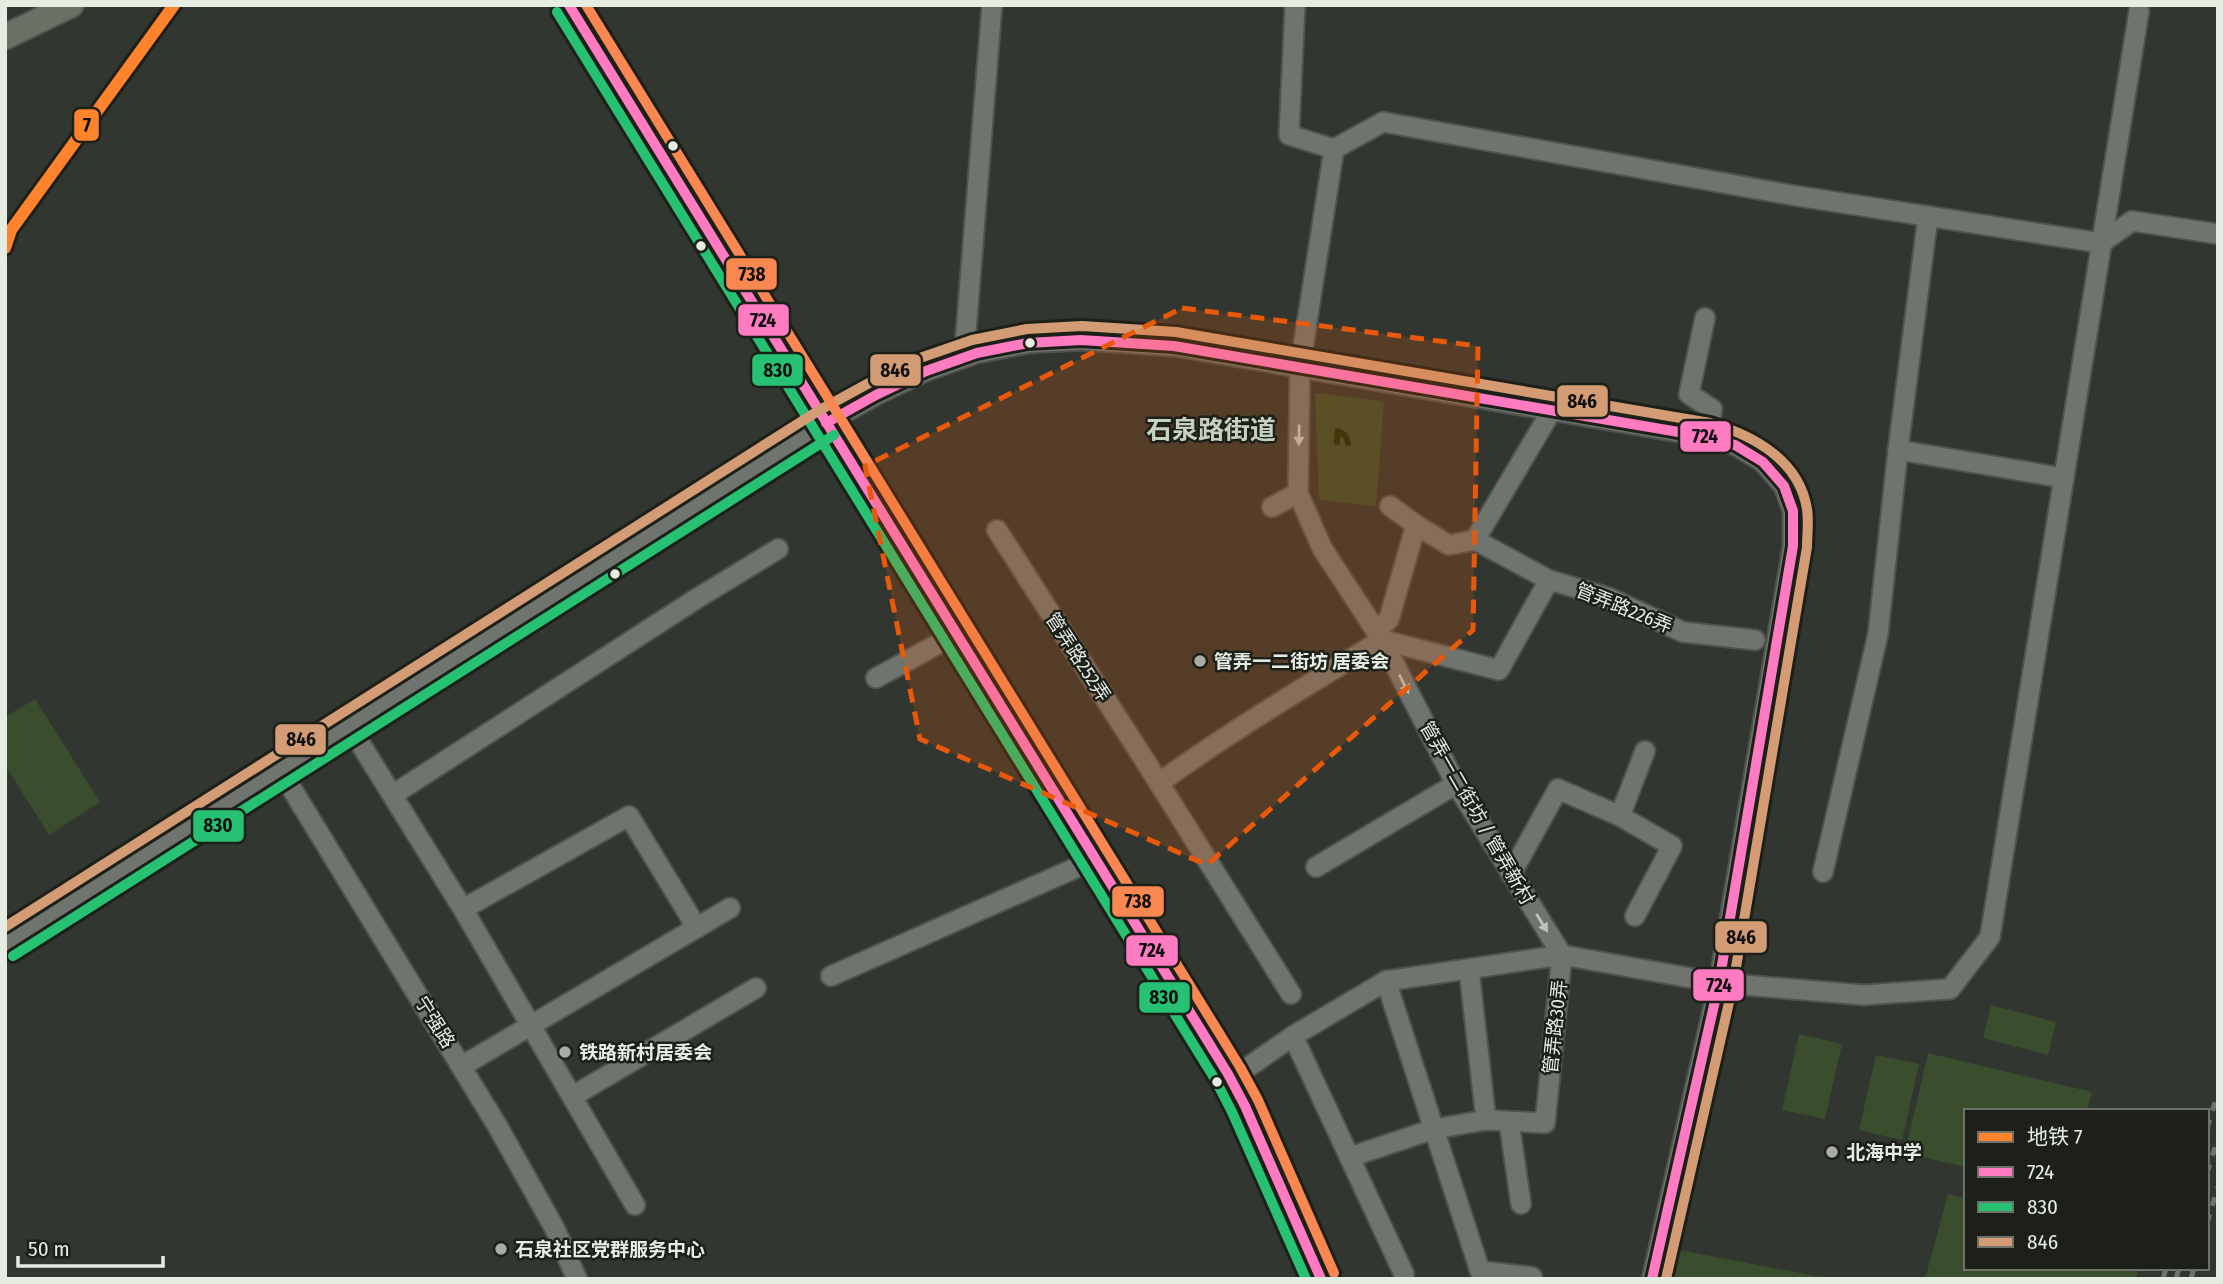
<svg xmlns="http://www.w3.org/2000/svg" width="2223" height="1284" viewBox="0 0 2223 1284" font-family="'Fira Sans Condensed','Noto Sans SC',sans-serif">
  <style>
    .green { fill: #3a4d2d }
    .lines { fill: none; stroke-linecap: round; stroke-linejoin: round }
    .stream { stroke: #192d08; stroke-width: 6 }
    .minor-casing { stroke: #50534d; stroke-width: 23 }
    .major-casing { stroke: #50534d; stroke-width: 28 }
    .minor { stroke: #70746e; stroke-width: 19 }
    .major { stroke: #697165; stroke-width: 24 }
    .rail { stroke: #70726e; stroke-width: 5; stroke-dasharray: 9 9; stroke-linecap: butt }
    .bus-1-casing { stroke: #1c2019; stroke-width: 16 }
    .bus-2-casing { stroke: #1c2019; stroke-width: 16 }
    .bus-3-casing { stroke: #1c2019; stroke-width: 16 }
    .bus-4-casing { stroke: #1c2019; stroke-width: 16 }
    .bus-1 { stroke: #fe7ac1; stroke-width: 10 }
    .bus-2 { stroke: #26c172; stroke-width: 10 }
    .bus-3 { stroke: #d39c74; stroke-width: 10 }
    .bus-4 { stroke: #f88751; stroke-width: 10 }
    .metro-1-casing { stroke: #1c2019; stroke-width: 18 }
    .metro-1 { stroke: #ff832d; stroke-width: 12 }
    .oneway { fill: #bdc2ba }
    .marked { fill: #e8590c; fill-opacity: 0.2; stroke: #e8590c; stroke-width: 5; stroke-dasharray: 14 9; stroke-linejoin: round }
    .bus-dot { fill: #e7ece3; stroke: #1c2019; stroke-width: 2.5 }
    .poi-dot { fill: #a8aca4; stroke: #1c2019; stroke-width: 2.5 }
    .labels { text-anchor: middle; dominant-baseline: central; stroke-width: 5; stroke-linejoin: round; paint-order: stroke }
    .street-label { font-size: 19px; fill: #e7ece3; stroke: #1c2019 }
    .poi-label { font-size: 19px; font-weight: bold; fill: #e7ece3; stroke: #1c2019; text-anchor: start }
    .district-label { font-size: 26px; font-weight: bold; fill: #c6d1c0; stroke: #1c2019 }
    .line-badge { stroke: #1c2019; stroke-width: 2.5 }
    .pale-badge-label { font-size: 19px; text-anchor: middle; font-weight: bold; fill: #111 }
  </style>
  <rect width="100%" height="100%" fill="#323630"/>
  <g class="green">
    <path d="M1315,393L1384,401L1376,506L1319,500Z"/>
    <path d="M35,699L100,802L49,835L5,765V717Z"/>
    <path d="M1991,1005L2056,1022L2048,1055L1983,1038Z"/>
    <path d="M1799,1034L1842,1044L1825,1119L1782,1110Z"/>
    <path d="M1928,1053L2092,1092L2087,1111H1966V1167L1905,1153Z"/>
    <path d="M1876,1055L1919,1064L1902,1140L1859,1130Z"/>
    <path d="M1948,1194L1966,1198V1268H2139L2136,1279H1925Z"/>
    <path d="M1679,1250L1831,1279H1673Z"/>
  </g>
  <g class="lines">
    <path class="stream" d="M1337,442L1338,431L1345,435L1348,443"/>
    <defs>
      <g id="minor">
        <path d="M569,5L1228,1074L1245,1106L1321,1279"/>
        <path d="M1295,5L1289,135L1334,149L1300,367L1298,493L1322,548L1382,640L1456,784L1562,955L1719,983L1864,995L1950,989L1990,937L2139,11"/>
        <path d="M1334,149L1383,122L1791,195L2101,243L2132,221L2218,234"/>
        <path d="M1705,318L1689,394L1712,409L1708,437"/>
        <path d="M964,357L992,5"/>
        <path d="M1898,450L2064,478"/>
        <path d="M1390,506L1416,525L1449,545L1475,540"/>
        <path d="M1272,507L1298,493"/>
        <path d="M997,530L1149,767L1291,994"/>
        <path d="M1549,580L1475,540L1552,410"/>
        <path d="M1376,631L1389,619L1416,525"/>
        <path d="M876,678L956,634"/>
        <path d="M350,727L463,909L635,1205"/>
        <path d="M281,771L498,1127L555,1229L577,1279"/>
        <path d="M1159,783C1231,731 1306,686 1382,640L1499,670L1549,580L1607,597L1683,632L1755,640"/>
        <path d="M394,794L696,599L778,549"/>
        <path d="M1620,816L1672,846L1635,916"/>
        <path d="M1316,867L1456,784"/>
        <path d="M1823,872L1878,634L1898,450L1928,216"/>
        <path d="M1511,874L1558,789L1620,816L1645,751"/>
        <path d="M463,909L629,816L697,928"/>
        <path d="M5,944L826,423L876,395L926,371L977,353L1028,343L1081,340L1174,346L1708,437L1735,445L1763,462L1784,486L1793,511V546L1719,983L1652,1279"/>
        <path d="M1469,969L1486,1120"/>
        <path d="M831,976L1096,859"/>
        <path d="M1386,981L1480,1271L1532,1277V1279"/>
        <path d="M1293,1036L1404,1274"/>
        <path d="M462,1066L730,908"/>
        <path d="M1231,1079L1293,1036L1386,981L1562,955L1545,1123L1486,1120L1434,1129L1350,1157"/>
        <path d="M573,1096L756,988"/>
        <path d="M1509,1122L1521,1204"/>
      </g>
      <path id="major" d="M5,37L71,5"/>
    </defs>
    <use href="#minor" class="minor-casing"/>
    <use href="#major" class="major-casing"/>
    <use href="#minor" class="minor"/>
    <use href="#major" class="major"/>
    <g class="rail">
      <path d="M2207,1128L2218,1093"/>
      <path d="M2207,1173L2218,1138"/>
      <path d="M2207,1223L2218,1187"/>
      <path d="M2163,1279L2166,1268"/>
      <path d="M2176,1279L2179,1268"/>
      <path d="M2191,1279L2194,1268"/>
    </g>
    <defs>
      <g id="bus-1">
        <path d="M569,5L1228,1074L1245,1106L1321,1279"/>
        <path d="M826,423L876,395L926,371L977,353L1028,343L1081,340L1174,346L1708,437L1735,445L1763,462L1784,486L1793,511V546L1719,983L1652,1279"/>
      </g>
      <g id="bus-2">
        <path d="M557,12L1216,1081L1232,1112L1306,1279"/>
        <path d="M13,956L834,435"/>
      </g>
      <path id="bus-3" d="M5,927L818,411L869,383L920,358L972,340L1027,329L1082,326L1176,332L1710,423C1753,435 1799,460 1807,509C1809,521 1807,535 1807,547L1733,985L1666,1279"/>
      <path id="bus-4" d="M586,5L1240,1067L1258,1100L1334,1273"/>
    </defs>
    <use href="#bus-1" class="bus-1-casing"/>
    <use href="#bus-2" class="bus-2-casing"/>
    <use href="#bus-3" class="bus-3-casing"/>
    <use href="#bus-4" class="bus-4-casing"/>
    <use href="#bus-1" class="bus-1"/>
    <use href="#bus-2" class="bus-2"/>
    <use href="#bus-3" class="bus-3"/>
    <use href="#bus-4" class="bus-4"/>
    <defs>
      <path id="metro-1" d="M5,248L11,230L174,5"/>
    </defs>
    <use href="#metro-1" class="metro-1-casing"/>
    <use href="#metro-1" class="metro-1"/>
  </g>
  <defs><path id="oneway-solid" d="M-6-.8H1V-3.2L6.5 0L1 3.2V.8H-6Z" transform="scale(1.75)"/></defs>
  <g class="oneway">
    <use href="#oneway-solid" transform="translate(1299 435) rotate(91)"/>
    <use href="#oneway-solid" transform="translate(1404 684) rotate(63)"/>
    <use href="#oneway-solid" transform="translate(1542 923) rotate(58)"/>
  </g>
  <path class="marked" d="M1182,308L1478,346L1473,630L1207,865L920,739L865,466Z"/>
  <g class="bus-dot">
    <circle cx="673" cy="146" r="6"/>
    <circle cx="701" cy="246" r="6"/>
    <circle cx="1030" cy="343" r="6"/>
    <circle cx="615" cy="574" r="6"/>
    <circle cx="1217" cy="1082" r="6"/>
  </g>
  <g class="poi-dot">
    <circle cx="1200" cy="661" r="7"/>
    <circle cx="565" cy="1052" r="7"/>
    <circle cx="1832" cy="1152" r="7"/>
    <circle cx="501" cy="1249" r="7"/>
  </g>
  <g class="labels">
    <g class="street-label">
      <text transform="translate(1624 608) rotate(22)">管弄路226弄</text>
      <text transform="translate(1078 657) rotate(57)">管弄路252弄</text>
      <text transform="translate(1477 813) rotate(60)">管弄一二街坊 / 管弄新村</text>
      <text transform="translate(435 1022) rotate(58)">宁强路</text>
      <text transform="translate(1555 1027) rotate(-84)">管弄路30弄</text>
    </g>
    <g class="poi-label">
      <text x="1214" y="661">管弄一二街坊 居委会</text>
      <text x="579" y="1052">铁路新村居委会</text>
      <text x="1846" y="1152">北海中学</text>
      <text x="515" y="1249">石泉社区党群服务中心</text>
    </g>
    <g class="district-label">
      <text x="1211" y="430">石泉路街道</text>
    </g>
  </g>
  <g class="line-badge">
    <rect x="73" y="108" width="27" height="34" rx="7" fill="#ff832d"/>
    <rect x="725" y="257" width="53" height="34" rx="7" fill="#f88751"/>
    <rect x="737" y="303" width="53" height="34" rx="7" fill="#fe7ac1"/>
    <rect x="869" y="353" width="53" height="34" rx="7" fill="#d39c74"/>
    <rect x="751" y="353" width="53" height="34" rx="7" fill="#26c172"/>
    <rect x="1556" y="384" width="53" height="34" rx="7" fill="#d39c74"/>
    <rect x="1679" y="420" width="53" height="33" rx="7" fill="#fe7ac1"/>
    <rect x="274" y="723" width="53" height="33" rx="7" fill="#d39c74"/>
    <rect x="192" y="809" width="53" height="34" rx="7" fill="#26c172"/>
    <rect x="1111" y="885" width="54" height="33" rx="7" fill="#f88751"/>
    <rect x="1714" y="920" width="54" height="34" rx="7" fill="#d39c74"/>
    <rect x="1125" y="934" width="54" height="33" rx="7" fill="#fe7ac1"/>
    <rect x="1692" y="968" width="53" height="34" rx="7" fill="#fe7ac1"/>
    <rect x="1138" y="981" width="53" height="33" rx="7" fill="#26c172"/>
  </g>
  <g class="pale-badge-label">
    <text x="87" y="132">7</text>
    <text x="752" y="281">738</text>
    <text x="763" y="327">724</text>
    <text x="895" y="377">846</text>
    <text x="778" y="377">830</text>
    <text x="1582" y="408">846</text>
    <text x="1705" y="443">724</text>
    <text x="301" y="746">846</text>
    <text x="218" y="832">830</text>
    <text x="1138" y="908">738</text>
    <text x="1741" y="944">846</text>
    <text x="1152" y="957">724</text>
    <text x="1719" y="992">724</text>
    <text x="1164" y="1004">830</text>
  </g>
  <rect width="2223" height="1284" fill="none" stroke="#e7ece3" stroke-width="14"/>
  <rect x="1964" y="1109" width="245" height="161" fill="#1c2019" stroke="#6d726a" stroke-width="2"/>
  <rect x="1978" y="1132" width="35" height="10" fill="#ff832d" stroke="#6d726a" stroke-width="2"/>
  <text x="2027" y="1144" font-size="21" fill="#e7ece3">地铁 7</text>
  <rect x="1978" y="1167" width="35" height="10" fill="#fe7ac1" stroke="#6d726a" stroke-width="2"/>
  <text x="2027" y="1179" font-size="21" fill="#e7ece3">724</text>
  <rect x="1978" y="1202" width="35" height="10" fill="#26c172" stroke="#6d726a" stroke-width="2"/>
  <text x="2027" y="1214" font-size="21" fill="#e7ece3">830</text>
  <rect x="1978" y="1237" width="35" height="10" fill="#d39c74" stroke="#6d726a" stroke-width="2"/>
  <text x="2027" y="1249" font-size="21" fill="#e7ece3">846</text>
  <path d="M18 1256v10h145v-10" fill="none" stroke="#e7ece3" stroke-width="3.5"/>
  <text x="28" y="1256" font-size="21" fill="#e7ece3" stroke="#1c2019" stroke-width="5" paint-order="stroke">50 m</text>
</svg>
